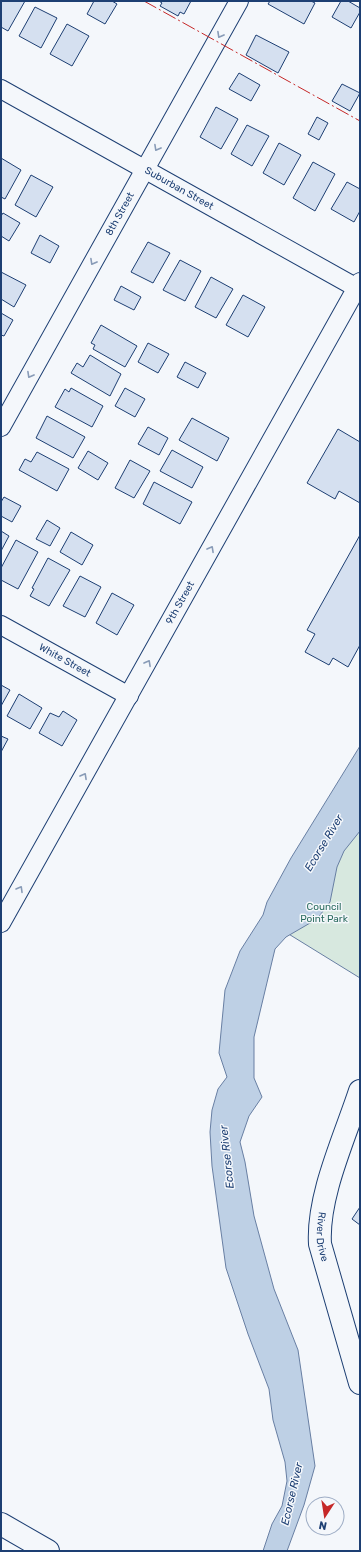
<svg xmlns="http://www.w3.org/2000/svg" width="361" height="1552" viewBox="0 0 361 1552" font-family="Rubik,sans-serif">
  <style>
    .green { fill: #d7e8df; stroke: #687fa3 }
    .water { fill: #bed0e5; stroke: #687fa3 }
    .building { fill: #d5e0f0; stroke: #1d3f73 }
    .lines { fill: none; stroke-linecap: round; stroke-linejoin: round }
    .minor-casing { stroke: #1d3f73; stroke-width: 20 }
    .tertiary-casing { stroke: #1d3f73; stroke-width: 24 }
    .secondary-casing { stroke: #1d3f73; stroke-width: 24 }
    .minor { stroke: #f4f7fb; stroke-width: 18 }
    .tertiary { stroke: #f4f7fb; stroke-width: 22 }
    .secondary { stroke: #f4f7fb; stroke-width: 22 }
    .power { stroke: #c62828; stroke-width: 1; stroke-dasharray: 14 3 2 3; stroke-linecap: butt }
    .oneway { stroke: #889bb7 }
    .labels { text-anchor: middle; dominant-baseline: central; stroke-width: 3; stroke-linejoin: round; paint-order: stroke }
    .street-label { font-size: 10px; fill: #1d3f73; stroke: #f4f7fb }
    .park-label { font-size: 10px; fill: #2c6c60; stroke: #f4f7fb }
    .water-label { font-size: 11px; font-style: italic; fill: #1d3f73; stroke: #f4f7fb }
  </style>
  <rect width="100%" height="100%" fill="#f4f7fb"/>
  <path class="green" d="M360,783V978L274,925Z"/>
  <path class="water" d="M360,746V831L344,851L337,867L330,902L317,919L286,937L275,949L254,1037V1078L262,1097L249,1116L240,1142L245,1162L254,1216L274,1289L298,1350L315,1466L304,1505L287,1551H263L272,1524L282,1506L287,1481L285,1462L273,1420L269,1389L248,1334L226,1268L212,1166L210,1132L212,1110L218,1089L227,1077L219,1053L225,990L240,951L263,915L267,902L291,858Z"/>
  <g class="building">
    <path d="M1,1H25L8,31L1,27Z"/>
    <path d="M94,1H112L117,4L105,24L87,14Z"/>
    <path d="M159,1H191L184,14L180,12L178,16L160,6L162,3Z"/>
    <path d="M270,1H311L315,3L304,24L268,4Z"/>
    <path d="M341,1H348L360,8V12L351,28L332,17Z"/>
    <path d="M35,7L57,18L41,48L19,36Z"/>
    <path d="M67,24L89,36L72,66L50,54Z"/>
    <path d="M256,35L289,52L278,73L246,55Z"/>
    <path d="M239,73L260,85L251,101L229,89Z"/>
    <path d="M342,84L360,93L350,111L332,101Z"/>
    <path d="M216,107L238,119L221,149L200,137Z"/>
    <path d="M317,117L328,123L319,140L308,134Z"/>
    <path d="M247,125L269,136L252,166L231,154Z"/>
    <path d="M279,143L301,155L284,185L263,173Z"/>
    <path d="M1,158L21,170L5,199L1,197Z"/>
    <path d="M313,162L335,174L315,211L293,198Z"/>
    <path d="M31,175L53,187L36,217L15,205Z"/>
    <path d="M347,182L360,189V211L354,222L331,209Z"/>
    <path d="M3,213L20,223L9,241L1,236V216Z"/>
    <path d="M40,235L59,246L50,263L31,253Z"/>
    <path d="M148,242L170,253L153,283L131,272Z"/>
    <path d="M180,260L201,271L185,301L163,290Z"/>
    <path d="M1,272L26,285L14,307L1,299Z"/>
    <path d="M211,277L233,289L216,318L195,307Z"/>
    <path d="M121,286L141,297L134,310L114,300Z"/>
    <path d="M243,295L265,307L248,337L226,325Z"/>
    <path d="M1,313L13,320L4,336L1,335Z"/>
    <path d="M101,325L137,346L125,367L93,349L95,345L91,343Z"/>
    <path d="M148,343L169,354L158,373L138,362Z"/>
    <path d="M90,355L121,374L110,396L71,373L77,363L83,367Z"/>
    <path d="M185,362L206,373L198,388L177,377Z"/>
    <path d="M71,388L103,406L92,427L55,407L65,389L69,392Z"/>
    <path d="M125,388L145,399L135,417L115,406Z"/>
    <path d="M47,416L85,437L73,458L36,438Z"/>
    <path d="M192,418L229,438L217,461L179,440Z"/>
    <path d="M148,427L168,438L159,455L138,444Z"/>
    <path d="M338,429L360,442V503L339,491L335,499L307,483Z"/>
    <path d="M172,450L203,467L192,488L160,471Z"/>
    <path d="M88,451L108,463L98,480L78,468Z"/>
    <path d="M37,452L69,469L57,491L19,470L25,459L31,462Z"/>
    <path d="M130,460L150,471L134,498L115,488Z"/>
    <path d="M154,482L192,502L180,524L143,504Z"/>
    <path d="M4,497L21,506L12,522L1,516V502Z"/>
    <path d="M47,520L60,528L50,546L36,539Z"/>
    <path d="M1,531L9,536L1,551Z"/>
    <path d="M71,532L93,545L82,565L60,552Z"/>
    <path d="M360,535V645L348,667L333,658L329,665L305,652L315,634L307,630Z"/>
    <path d="M16,540L38,552L18,589L1,580V568Z"/>
    <path d="M48,558L70,570L49,606L30,596L34,589L32,588Z"/>
    <path d="M80,576L101,587L85,617L63,606Z"/>
    <path d="M112,593L134,605L117,635L96,623Z"/>
    <path d="M1,685L10,690L1,706Z"/>
    <path d="M19,694L42,708L30,729L7,716Z"/>
    <path d="M63,711L77,720L62,746L39,733L50,713L59,717Z"/>
    <path d="M1,736L8,739L1,752Z"/>
    <path d="M360,1207V1225L352,1219Z"/>
  </g>
  <g class="lines">
    <defs>
      <g id="minor">
        <path id="s1" d="M1,89L357,288"/>
        <path id="s2" d="M1,427L239,1"/>
        <path id="s3" d="M1,625L129,696"/>
        <path id="s4" d="M1,923L360,282"/>
      </g>
      <g id="tertiary">
        <path id="s5" d="M360,1091C345,1137 317,1196 320,1244L360,1383"/>
      </g>
      <path id="secondary" d="M1,1524L48,1551"/>
    </defs>
    <use href="#minor" class="minor-casing"/>
    <use href="#tertiary" class="tertiary-casing"/>
    <use href="#secondary" class="secondary-casing"/>
    <use href="#minor" class="minor"/>
    <use href="#tertiary" class="tertiary"/>
    <use href="#secondary" class="secondary"/>
    <path class="power" d="M144,1L360,121"/>
  </g>
  <defs><path id="oneway-chevron" d="M-2-3.5L2.5 0L-2 3.5" fill="none" stroke-width="1.6" stroke-linecap="round" stroke-linejoin="round"/></defs>
  <g class="oneway">
    <use href="#oneway-chevron" transform="translate(220 35) rotate(119)"/>
    <use href="#oneway-chevron" transform="translate(157 148) rotate(119)"/>
    <use href="#oneway-chevron" transform="translate(93 262) rotate(119)"/>
    <use href="#oneway-chevron" transform="translate(30 375) rotate(119)"/>
    <use href="#oneway-chevron" transform="translate(211 549) rotate(-61)"/>
    <use href="#oneway-chevron" transform="translate(148 663) rotate(-61)"/>
    <use href="#oneway-chevron" transform="translate(84 776) rotate(-61)"/>
    <use href="#oneway-chevron" transform="translate(20 889) rotate(-60)"/>
  </g>
  <g class="labels">
    <g class="street-label">
      <text stroke="none"><textPath href="#s1" startOffset="204">Suburban Street</textPath></text>
      <text stroke="none"><textPath href="#s2" startOffset="244">8th Street</textPath></text>
      <text stroke="none"><textPath href="#s4" startOffset="367">9th Street</textPath></text>
      <text stroke="none"><textPath href="#s3" startOffset="73">White Street</textPath></text>
      <text stroke="none"><textPath href="#s5" startOffset="152">River Drive</textPath></text>
    </g>
    <g class="park-label">
      <text x="324" y="907">Council<tspan x="324" dy="12">Point Park</tspan></text>
    </g>
    <g class="water-label">
      <text transform="translate(324 843) rotate(-59)">Ecorse River</text>
      <text transform="translate(227 1157) rotate(-96)">Ecorse River</text>
      <text transform="translate(292 1494) rotate(-77)">Ecorse River</text>
    </g>
  </g>
  <rect width="361" height="1552" fill="none" stroke="#1d3f73" stroke-width="4"/>
  <g transform="translate(325 1516) rotate(192)"><circle r="19" fill="#f4f7fb" stroke="#9eadc5"/>
  <path d="M0-3L7 15L0 10L-7 15Z" fill="#c62828"/>
  <text y="-6" font-size="11" font-weight="bold" text-anchor="middle" fill="#1d3f73">N</text>
  </g>
</svg>
